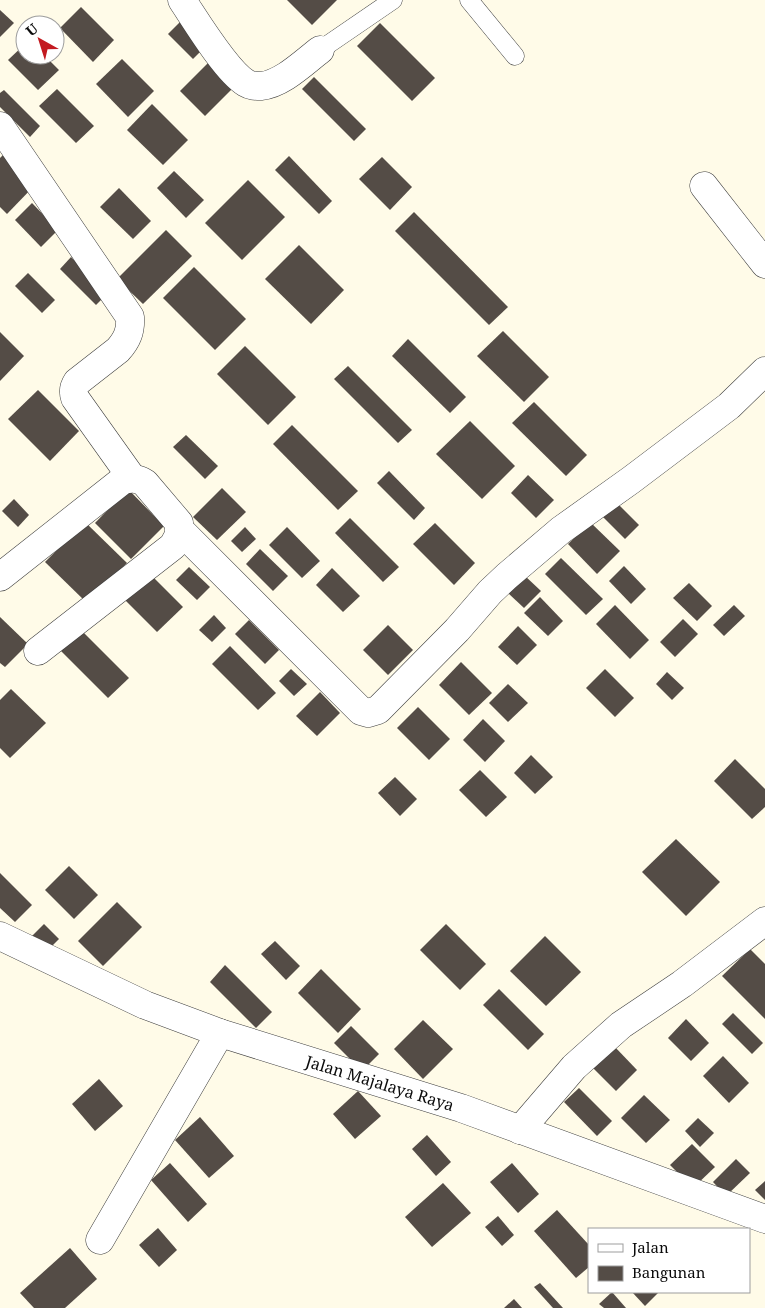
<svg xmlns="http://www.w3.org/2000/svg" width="765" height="1308" viewBox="0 0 765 1308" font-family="'Noto Serif',serif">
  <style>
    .building { fill: #544c46 }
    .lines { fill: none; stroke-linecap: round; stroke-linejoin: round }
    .service-casing { stroke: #3e3e3e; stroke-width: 19 }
    .minor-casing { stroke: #3e3e3e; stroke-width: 29 }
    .tertiary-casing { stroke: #3e3e3e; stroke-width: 29 }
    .service { stroke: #fff; stroke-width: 18 }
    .minor { stroke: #fff; stroke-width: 28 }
    .tertiary { stroke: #fff; stroke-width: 28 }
    .labels { text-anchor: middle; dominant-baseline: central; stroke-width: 5; stroke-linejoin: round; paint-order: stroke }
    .street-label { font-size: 16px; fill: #0b0b0b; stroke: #fff }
  </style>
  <rect width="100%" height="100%" fill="#fffbe8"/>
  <g class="building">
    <path d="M287,0H337L312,25Z"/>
    <path d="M81,7L114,40L93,62L60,28Z"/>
    <path d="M0,10L14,23L0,37Z"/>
    <path d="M180,22L205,47L193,59L168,34Z"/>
    <path d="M380,23L435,78L412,101L357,46Z"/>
    <path d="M25,44V55H44L59,70L38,90L8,60Z"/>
    <path d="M122,59L154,91L128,117L96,84Z"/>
    <path d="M208,63L233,88L205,116L180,91Z"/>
    <path d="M314,77L366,129L354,141L302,89Z"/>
    <path d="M57,89L94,126L76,143L39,106Z"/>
    <path d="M4,90L40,126L30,137L0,107V93Z"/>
    <path d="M152,104L188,140L163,165L127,130Z"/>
    <path d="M4,154L35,185L7,214L0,207V158Z"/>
    <path d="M289,156L332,201L319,214L275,170Z"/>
    <path d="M382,157L412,187L390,210L359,179Z"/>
    <path d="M174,171L204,200L186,218L157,188Z"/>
    <path d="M248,180L285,217L242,260L205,223Z"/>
    <path d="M119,188L151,221L133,239L100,207Z"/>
    <path d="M32,203L58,230L41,247L15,220Z"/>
    <path d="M414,212L508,307L489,325L395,231Z"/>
    <path d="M166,230L192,256L143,304L117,279Z"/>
    <path d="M299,245L344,290L311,324L265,279Z"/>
    <path d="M71,257L107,294L96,305L60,269Z"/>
    <path d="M194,267L246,319L215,350L163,298Z"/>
    <path d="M28,273L55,300L42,313L15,286Z"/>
    <path d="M503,331L549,377L524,402L477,356Z"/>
    <path d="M0,332L24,356L0,381Z"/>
    <path d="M408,339L466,397L450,413L392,356Z"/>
    <path d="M245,346L296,397L268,425L217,374Z"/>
    <path d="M348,366L412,430L398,443L334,379Z"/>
    <path d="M38,390L79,431L50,461L8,419Z"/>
    <path d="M534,402L587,455L566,476L512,423Z"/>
    <path d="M470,421L515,466L482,499L436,454Z"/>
    <path d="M292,425L358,491L338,510L273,444Z"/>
    <path d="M186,435L218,466L205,479L173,447Z"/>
    <path d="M389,471L425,508L414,520L377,483Z"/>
    <path d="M528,475L554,500L536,518L511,493Z"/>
    <path d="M222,488L246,512L217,540L193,517Z"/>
    <path d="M128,489L164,526L131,559L95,523Z"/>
    <path d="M14,499L29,515L18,527L2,511Z"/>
    <path d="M615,501L639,525L625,539L601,515Z"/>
    <path d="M350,518L399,567L383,582L335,533Z"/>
    <path d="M85,522L127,563L87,603L45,562Z"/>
    <path d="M590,522L620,551L597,574L568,544Z"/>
    <path d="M435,523L475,563L454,585L413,544Z"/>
    <path d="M245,527L256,539L242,552L231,541Z"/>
    <path d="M287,527L320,561L302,578L269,545Z"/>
    <path d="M260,549L288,576L273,591L246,564Z"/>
    <path d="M561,558L603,599L586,615L545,574Z"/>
    <path d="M624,566L646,589L631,604L609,581Z"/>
    <path d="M189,567L210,587L197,600L176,580Z"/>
    <path d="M332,568L360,596L343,612L316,585Z"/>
    <path d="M150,574L183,607L157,632L125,600Z"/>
    <path d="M524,575L541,591L524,608L507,592Z"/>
    <path d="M689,583L712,606L697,621L673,598Z"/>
    <path d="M540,597L563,621L548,636L524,613Z"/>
    <path d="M615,605L649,640L630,659L596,624Z"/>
    <path d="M734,605L745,616L724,636L713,625Z"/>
    <path d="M214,615L226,628L212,642L199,630Z"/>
    <path d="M0,617L28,644L5,667L0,663Z"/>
    <path d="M683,619L698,634L675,657L660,642Z"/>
    <path d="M249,620L279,650L265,664L235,634Z"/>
    <path d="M388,625L413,650L388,675L363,650Z"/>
    <path d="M77,626L129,678L108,698L56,646Z"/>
    <path d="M518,626L537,645L517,665L498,647Z"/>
    <path d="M230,646L276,693L258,710L212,664Z"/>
    <path d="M461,662L492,693L469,715L439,685Z"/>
    <path d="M291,669L307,684L294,696L279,681Z"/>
    <path d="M605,669L634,698L615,717L586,688Z"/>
    <path d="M667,672L684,688L672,700L656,684Z"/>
    <path d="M508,684L528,703L508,722L489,703Z"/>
    <path d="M11,689L46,723L10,758L0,748V700Z"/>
    <path d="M320,692L340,713L317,736L296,716Z"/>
    <path d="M418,707L450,739L429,760L397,728Z"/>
    <path d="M483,719L505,741L485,762L463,740Z"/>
    <path d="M531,755L553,777L535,794L514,773Z"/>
    <path d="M735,759L765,789V807L752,819L714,781Z"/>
    <path d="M480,770L507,797L486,817L459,790Z"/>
    <path d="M395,777L417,799L400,816L378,793Z"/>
    <path d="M676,839L720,882L686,916L642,872Z"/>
    <path d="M69,866L98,895L74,919L45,890Z"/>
    <path d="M0,873L32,905L15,922L0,908Z"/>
    <path d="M117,902L142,927L103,966L78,941Z"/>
    <path d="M44,924L59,939L45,953L30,938Z"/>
    <path d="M446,924L486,964L460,990L420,950Z"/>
    <path d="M545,936L581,972L546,1006L510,971Z"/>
    <path d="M275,941L300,966L286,980L261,954Z"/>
    <path d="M750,949L765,964V1019L722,976Z"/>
    <path d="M225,965L272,1012L256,1028L210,982Z"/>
    <path d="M321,969L361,1009L338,1033L298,993Z"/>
    <path d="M499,989L544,1034L528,1050L483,1005Z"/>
    <path d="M733,1013L763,1043L752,1054L722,1024Z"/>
    <path d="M686,1019L709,1043L691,1061L668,1038Z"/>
    <path d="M423,1020L453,1049L423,1079L394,1049Z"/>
    <path d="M351,1026L379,1054L362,1071L334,1043Z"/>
    <path d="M614,1046L637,1070L616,1091L593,1068Z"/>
    <path d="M723,1056L749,1083L729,1103L703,1076Z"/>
    <path d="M99,1079L123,1106L95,1131L72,1104Z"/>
    <path d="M579,1088L612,1121L597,1136L564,1102Z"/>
    <path d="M358,1091L381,1116L355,1139L333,1114Z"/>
    <path d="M644,1095L670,1120L646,1143L621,1118Z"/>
    <path d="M200,1117L234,1156L209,1178L175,1140Z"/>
    <path d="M698,1118L714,1133L700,1147L685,1131Z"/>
    <path d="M427,1135L451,1162L436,1176L412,1149Z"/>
    <path d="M692,1144L715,1167L693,1188L670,1165Z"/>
    <path d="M736,1159L750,1173L726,1196L713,1182Z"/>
    <path d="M170,1163L207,1204L188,1222L151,1180Z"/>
    <path d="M512,1163L539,1194L518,1213L490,1182Z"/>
    <path d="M765,1181V1200L755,1190Z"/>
    <path d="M443,1183L471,1213L432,1247L405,1217Z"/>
    <path d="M557,1210L589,1245V1267L576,1278L534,1231Z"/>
    <path d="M498,1216L514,1235L502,1246L485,1227Z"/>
    <path d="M158,1228L177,1250L159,1267L139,1245Z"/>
    <path d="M70,1248L97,1279L65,1308H34L20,1293Z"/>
    <path d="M540,1283L563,1308H553L534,1287Z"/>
    <path d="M612,1292L626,1308H604L599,1304Z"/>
    <path d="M632,1292H657L658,1293L645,1306Z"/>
    <path d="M514,1299L522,1308H504Z"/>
  </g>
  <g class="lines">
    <defs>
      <g id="service">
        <path d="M469,0L515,56"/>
        <path d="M320,50L393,0"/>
      </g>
      <g id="minor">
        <path d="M182,0C196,21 226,71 246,83C251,86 255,86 261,86C282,84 303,63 320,50"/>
        <path d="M0,126L130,317C131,331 127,340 118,350L77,382C73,388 73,392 75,398L132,478"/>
        <path d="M704,186L765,264"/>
        <path d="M180,530L361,711L368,713L378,710L457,630L490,592L507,576L561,530L631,480L729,406L765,371"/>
        <path d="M0,577L123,480C132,478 137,478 145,483L179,523V535L173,546L38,651"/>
        <path d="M520,1130L574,1067L621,1025L682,984L765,921"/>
        <path d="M100,1240L220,1033"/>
      </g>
      <path id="tertiary" d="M0,936L145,1005L220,1033L461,1108L765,1219"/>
    </defs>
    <use href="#service" class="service-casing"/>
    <use href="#minor" class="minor-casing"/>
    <use href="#tertiary" class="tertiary-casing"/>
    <use href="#service" class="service"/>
    <use href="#minor" class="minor"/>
    <use href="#tertiary" class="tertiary"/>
  </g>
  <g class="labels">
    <g class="street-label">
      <text transform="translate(380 1083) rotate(17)">Jalan Majalaya Raya</text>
    </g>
  </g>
  <rect x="588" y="1228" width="162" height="65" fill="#ffffff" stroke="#9d9d9d"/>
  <rect x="598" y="1244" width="25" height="8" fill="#ffffff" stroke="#9d9d9d"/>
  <text x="632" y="1253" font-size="15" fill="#0b0b0b">Jalan</text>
  <rect x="598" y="1266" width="25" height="15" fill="#544c46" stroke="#9d9d9d"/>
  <text x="632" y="1278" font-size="15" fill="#0b0b0b">Bangunan</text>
  <g transform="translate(40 40) rotate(321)"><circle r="24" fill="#ffffff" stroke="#9d9d9d"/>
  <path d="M0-4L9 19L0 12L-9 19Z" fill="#c31a20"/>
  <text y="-8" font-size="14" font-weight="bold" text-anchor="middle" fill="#0b0b0b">U</text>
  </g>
</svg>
